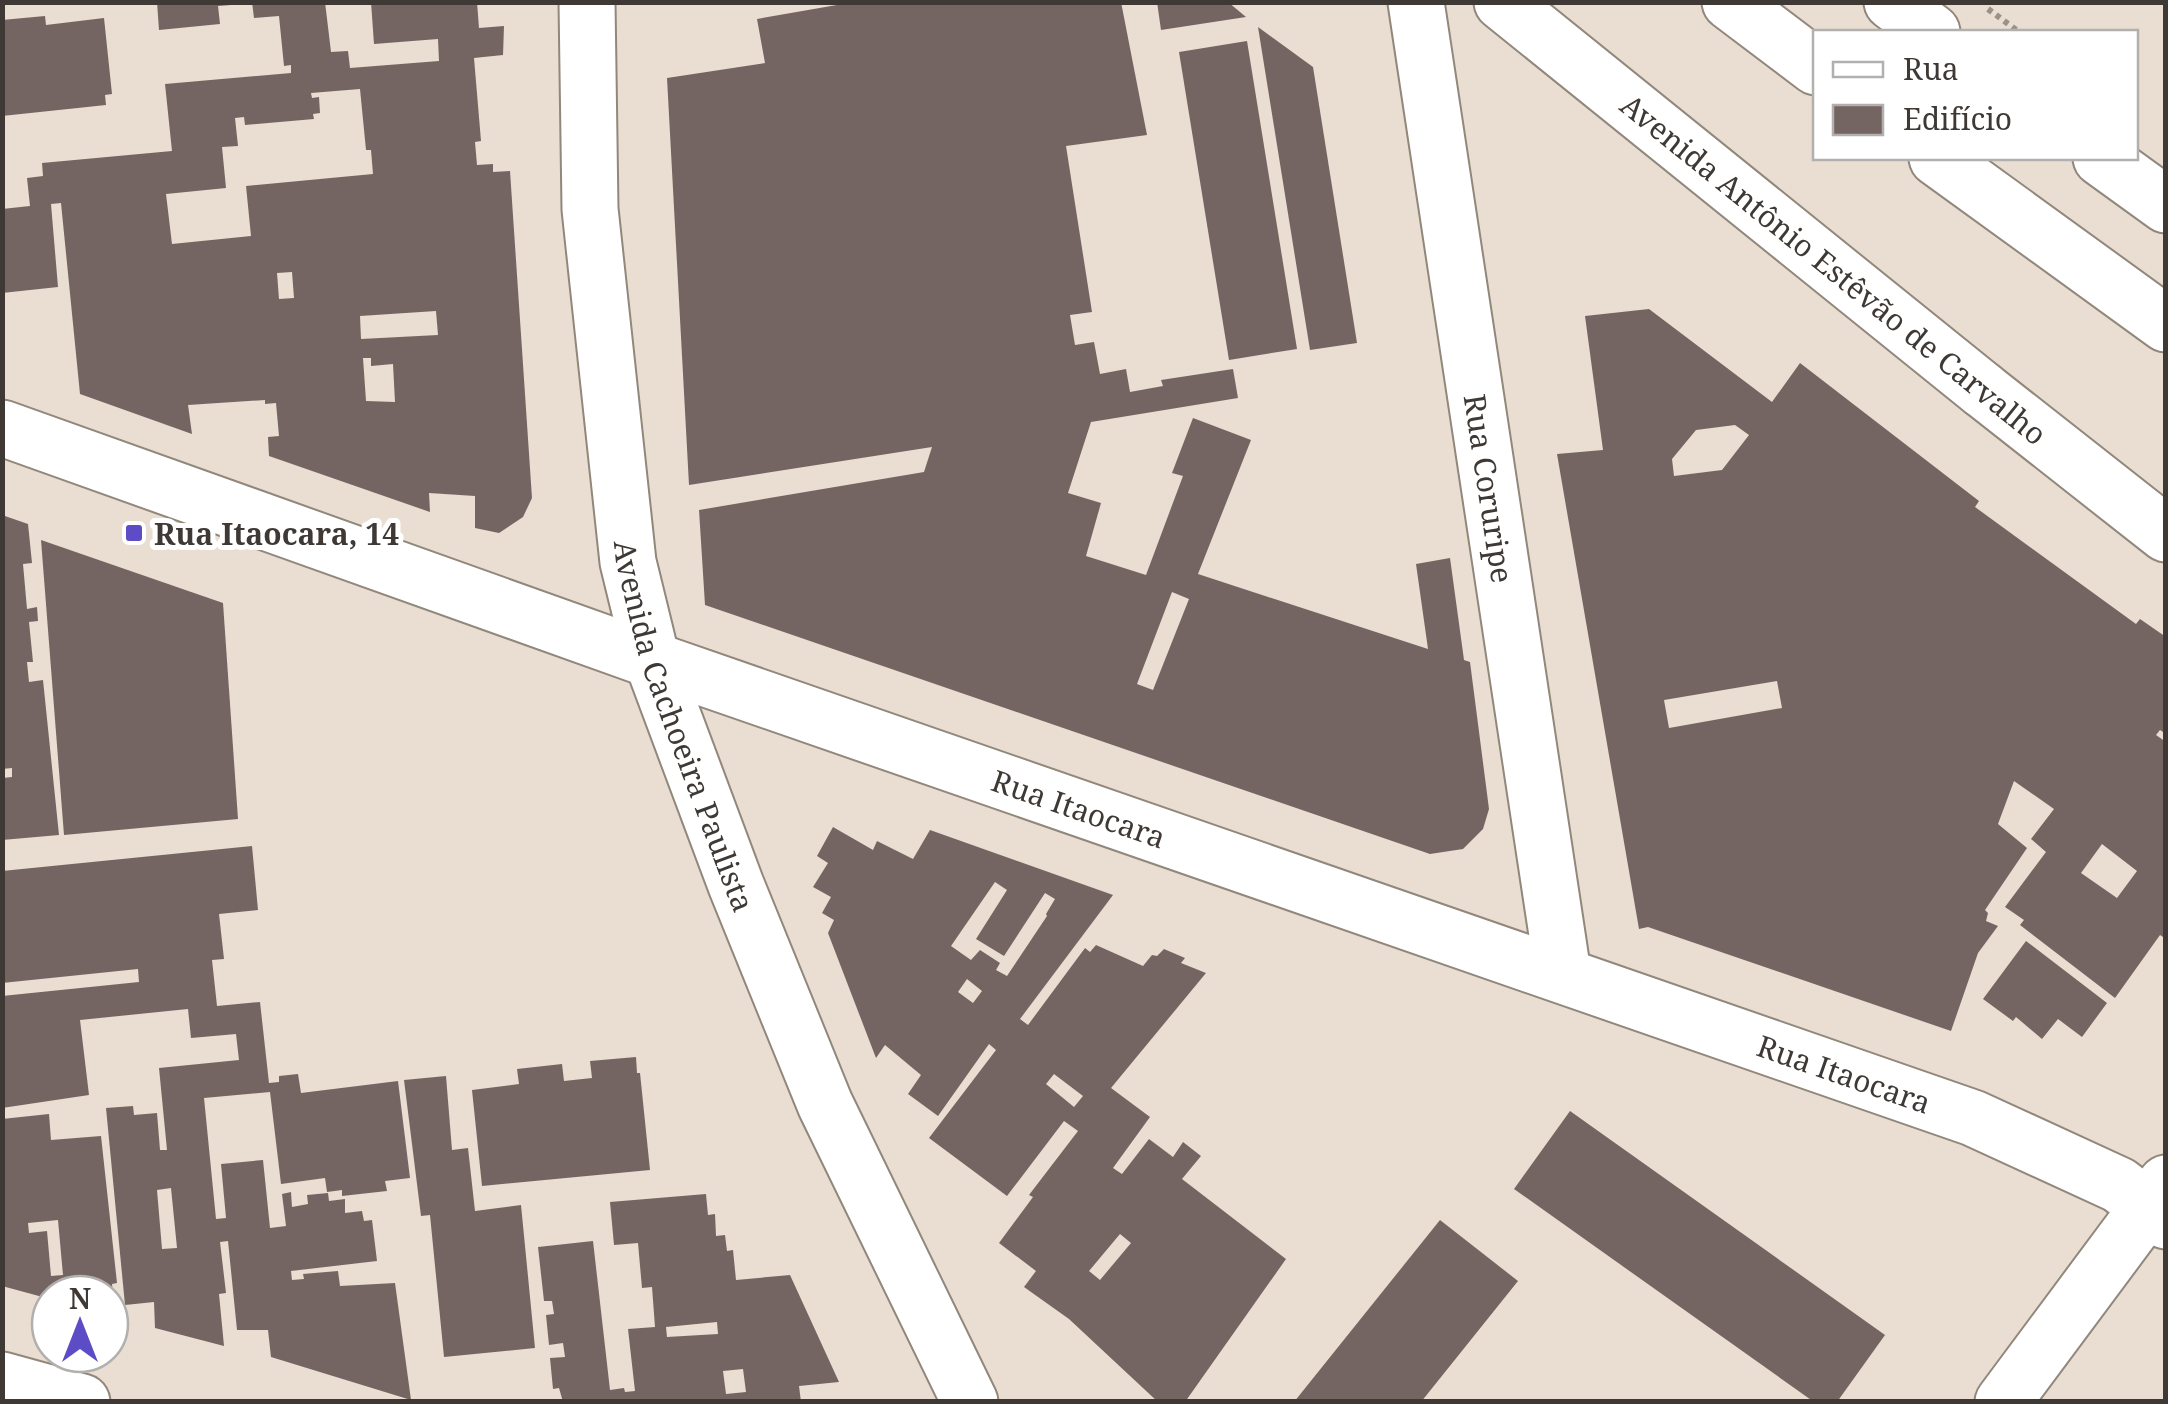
<svg xmlns="http://www.w3.org/2000/svg" width="2168" height="1404" viewBox="0 0 2168 1404" font-family="'Noto Serif',serif">
  <style>
    .building { fill: #756562; fill-rule: evenodd }
    .lines { fill: none; stroke-linecap: round; stroke-linejoin: round }
    .minor-casing { stroke: #91877b; stroke-width: 59 }
    .secondary-casing { stroke: #91877b; stroke-width: 59 }
    .trunk-casing { stroke: #91877b; stroke-width: 59 }
    .path { stroke: #9a9289; stroke-width: 6; stroke-dasharray: 5 5; stroke-linecap: butt }
    .minor { stroke: #fff; stroke-width: 55 }
    .secondary { stroke: #fff; stroke-width: 55 }
    .trunk { stroke: #fff; stroke-width: 55 }
    .poi-dot { fill: #5c4cc5; stroke: #fff; stroke-width: 4 }
    .labels { text-anchor: middle; dominant-baseline: central; stroke-width: 10; stroke-linejoin: round; paint-order: stroke }
    .street-label { font-size: 30px; fill: #3e3935; stroke: #fff }
    .poi-label { font-size: 30px; font-weight: bold; fill: #3e3935; stroke: #fff; text-anchor: start }
  </style>
  <rect width="100%" height="100%" fill="#e9ded1"/>
  <g class="building">
    <path d="M157,2H231V5L218,6L220,24L159,30Z"/>
    <path d="M252,2H325L331,52L348,51L350,68L439,61L438,39L374,44L371,2H477L479,28L504,26L503,55L474,58L481,141L475,142L477,165L493,164V172L510,171L532,498L523,517L499,533L475,528V496L429,493L430,512L269,456L268,437L279,436L276,403L265,404V400L188,405L192,434L80,394L61,203L51,204L58,287L2,293V209L30,206L27,178L43,176L42,163L172,151L165,84L291,73V65L284,66L279,16L254,18ZM360,89L366,150H371L373,174L246,186L251,236L172,244L166,194L226,188L222,147L238,146L235,118L244,117L245,125L314,119L313,114L320,113L319,97L312,98L311,93ZM292,272L294,298L279,299L277,273ZM436,311L438,335L361,339L360,316ZM363,358H371V366L393,364L395,402L366,401Z"/>
    <path d="M854,2H1121L1147,135L1066,146L1092,312L1070,315L1075,345L1094,342L1100,374L1126,369L1130,392L1163,386L1161,380L1233,369L1238,398L1091,422L1068,493L1101,503L1086,556L1146,575L1183,476L1172,473L1193,418L1251,440L1198,574L1428,649L1416,564L1450,558L1464,660L1470,662L1489,809L1483,829L1463,849L1430,854L705,605L699,510L924,472L932,447L689,485L667,78L765,63L757,19ZM1172,592L1189,599L1153,690L1137,684Z"/>
    <path d="M1157,2H1228L1246,17L1161,30Z"/>
    <path d="M45,16L46,25L104,18L112,94L105,95L106,105L2,116V20Z"/>
    <path d="M1258,27L1313,67L1357,343L1310,350Z"/>
    <path d="M1247,41L1297,349L1229,360L1179,52Z"/>
    <path d="M1649,309L1772,402L1800,363L1979,501L1975,507L2136,624L2140,619L2166,637V734L2160,730L2156,735L2166,742V939L2160,935L2115,998L2020,925L2024,920L2005,907L2046,852L2031,839L2054,809L2014,781L1998,824L2027,848L1985,910L1988,913L1986,921L1998,926L1978,953L1951,1031L1648,927L1639,929L1557,454L1603,450L1585,316ZM1735,425L1749,435L1722,470L1674,476L1672,459L1696,430ZM1777,681L1782,708L1669,728L1664,700ZM2102,844L2137,871L2117,898L2081,873Z"/>
    <path d="M2,515L28,524L32,563L23,564L27,609L37,607L38,621L29,622L33,662H27L29,682L43,680L59,835L2,840V778L12,777V768L2,769Z"/>
    <path d="M41,540L223,603L238,819L64,835Z"/>
    <path d="M833,827L873,850L877,841L913,859L930,830L1113,895L1020,1019L1028,1025L1085,948L1090,952L1096,945L1143,966L1152,955L1157,956L1164,949L1185,958L1181,963L1206,973L1111,1088L1150,1117L1113,1168L1122,1174L1149,1139L1173,1157L1183,1142L1201,1156L1182,1179L1286,1259L1185,1402H1158L1069,1319L1024,1287L1036,1271L999,1243L1033,1197L1029,1195L1078,1131L1064,1121L1007,1196L929,1138L996,1050L989,1044L938,1116L908,1094L921,1075L885,1045L876,1058L828,933L834,920L822,913L831,897L813,887L828,863L817,856ZM995,882L1007,890L976,939L1004,956L1045,893L1055,899L1046,914L1047,916L1007,976L996,970L1000,963L980,950L971,960L951,946ZM967,979L982,991L973,1003L958,992ZM1054,1074L1083,1096L1074,1107L1046,1084ZM1120,1234L1131,1243L1100,1280L1089,1271Z"/>
    <path d="M252,846L258,910L219,914L224,959L212,960L217,1006L260,1002L269,1083L279,1082V1076L298,1074L301,1093L398,1081L410,1178L385,1181L387,1191L342,1196V1190L327,1192L325,1178L281,1184L270,1092L204,1098L216,1219L226,1218L221,1164L263,1160L270,1228L286,1226L282,1194L291,1192L292,1207L308,1204L307,1195L328,1193L329,1201L345,1199V1213L362,1211L364,1221L372,1220L377,1261L291,1271L292,1280L304,1279L303,1274L338,1271L340,1286L395,1283L411,1400L271,1357L268,1330H237L228,1241L220,1242L226,1293L219,1294L224,1346L155,1328L154,1302L125,1305L106,1108L133,1106L134,1115L157,1113L160,1150H167L159,1068L239,1060L236,1034L191,1038L188,1009L80,1020L89,1095L2,1108V996L139,982L138,969L2,983V871ZM171,1188L177,1248L162,1249L157,1190Z"/>
    <path d="M2026,941L2107,1003L2082,1037L2058,1019L2042,1039L2016,1017L2013,1021L1983,999Z"/>
    <path d="M636,1057L637,1073H640L650,1170L482,1186L472,1090L519,1084L517,1069L562,1064L564,1081L592,1078L590,1061Z"/>
    <path d="M446,1076L452,1150L468,1148L475,1211L521,1205L535,1348L444,1357L430,1215L421,1216L404,1080Z"/>
    <path d="M1570,1111L1885,1335L1837,1402H1814L1514,1189Z"/>
    <path d="M49,1114L51,1140L101,1136L117,1283L112,1284L113,1294H50V1299L2,1286V1119ZM58,1220L63,1275L51,1276L47,1231L29,1233L28,1223Z"/>
    <path d="M706,1194L708,1215L715,1214L716,1236L725,1235L727,1251L733,1250L736,1280L790,1275L839,1382L799,1386L801,1402H563L559,1388L553,1389L550,1358L565,1357L563,1343L549,1345L546,1315L554,1314L552,1301H544L538,1247L593,1241L610,1390L624,1388L625,1392L635,1391L628,1329L655,1327L652,1287L642,1288L638,1243L614,1245L610,1202ZM717,1322L718,1334L667,1337L666,1327ZM743,1369L746,1392L726,1394L723,1371Z"/>
    <path d="M1440,1220L1518,1281L1421,1402H1294Z"/>
  </g>
  <g class="lines">
    <defs>
      <g id="minor">
        <path id="s1" d="M587,2L590,209L628,562L652,660L736,885L825,1104L970,1402"/>
        <path id="s2" d="M1416,2L1563,974"/>
        <path d="M1502,2L1983,390"/>
        <path id="s3" d="M2,428L652,660L1973,1118L2119,1185L2166,1221"/>
        <path d="M2,1380L82,1402"/>
        <path d="M2003,1402L2166,1183"/>
      </g>
      <path id="secondary" d="M1983,390L2166,534"/>
      <g id="trunk">
        <path d="M1730,2L1816,67"/>
        <path d="M1892,2L1932,32"/>
        <path d="M1937,158L2166,324"/>
        <path d="M2101,158L2166,205"/>
      </g>
    </defs>
    <use href="#minor" class="minor-casing"/>
    <use href="#secondary" class="secondary-casing"/>
    <use href="#trunk" class="trunk-casing"/>
    <path class="path" d="M1988,9L2019,32"/>
    <use href="#minor" class="minor"/>
    <use href="#secondary" class="secondary"/>
    <use href="#trunk" class="trunk"/>
  </g>
  <rect class="poi-dot" x="124" y="523" width="20" height="20" rx="5"/>
  <g class="labels">
    <g class="street-label">
      <text transform="translate(1834 269) rotate(39)">Avenida Antônio Estêvão de Carvalho</text>
      <text stroke="none"><textPath href="#s2" startOffset="492">Rua Coruripe</textPath></text>
      <text stroke="none"><textPath href="#s1" startOffset="735">Avenida Cachoeira Paulista</textPath></text>
      <text stroke="none"><textPath href="#s3" startOffset="1142">Rua Itaocara</textPath></text>
      <text stroke="none"><textPath href="#s3" startOffset="1952">Rua Itaocara</textPath></text>
    </g>
    <g class="poi-label">
      <text x="154" y="533">Rua Itaocara, 14</text>
    </g>
  </g>
  <rect width="2168" height="1404" fill="none" stroke="#3e3935" stroke-width="10"/>
  <rect x="1813" y="30" width="325" height="130" fill="#ffffff" stroke="#b2b0ae" stroke-width="2.5"/>
  <rect x="1833" y="62" width="50" height="15" fill="#ffffff" stroke="#b2b0ae" stroke-width="2.5"/>
  <text x="1903" y="80" font-size="30" fill="#3e3935">Rua</text>
  <rect x="1833" y="105" width="50" height="30" fill="#756562" stroke="#b2b0ae" stroke-width="2.5"/>
  <text x="1903" y="130" font-size="30" fill="#3e3935">Edifício</text>
  <g transform="translate(80 1324)"><circle r="48" fill="#ffffff" stroke="#b2b0ae" stroke-width="2.5"/>
  <path d="M0-8L18 38L0 25L-18 38Z" fill="#5c4cc5"/>
  <text y="-15" font-size="28" font-weight="bold" text-anchor="middle" fill="#3e3935">N</text>
  </g>
</svg>
